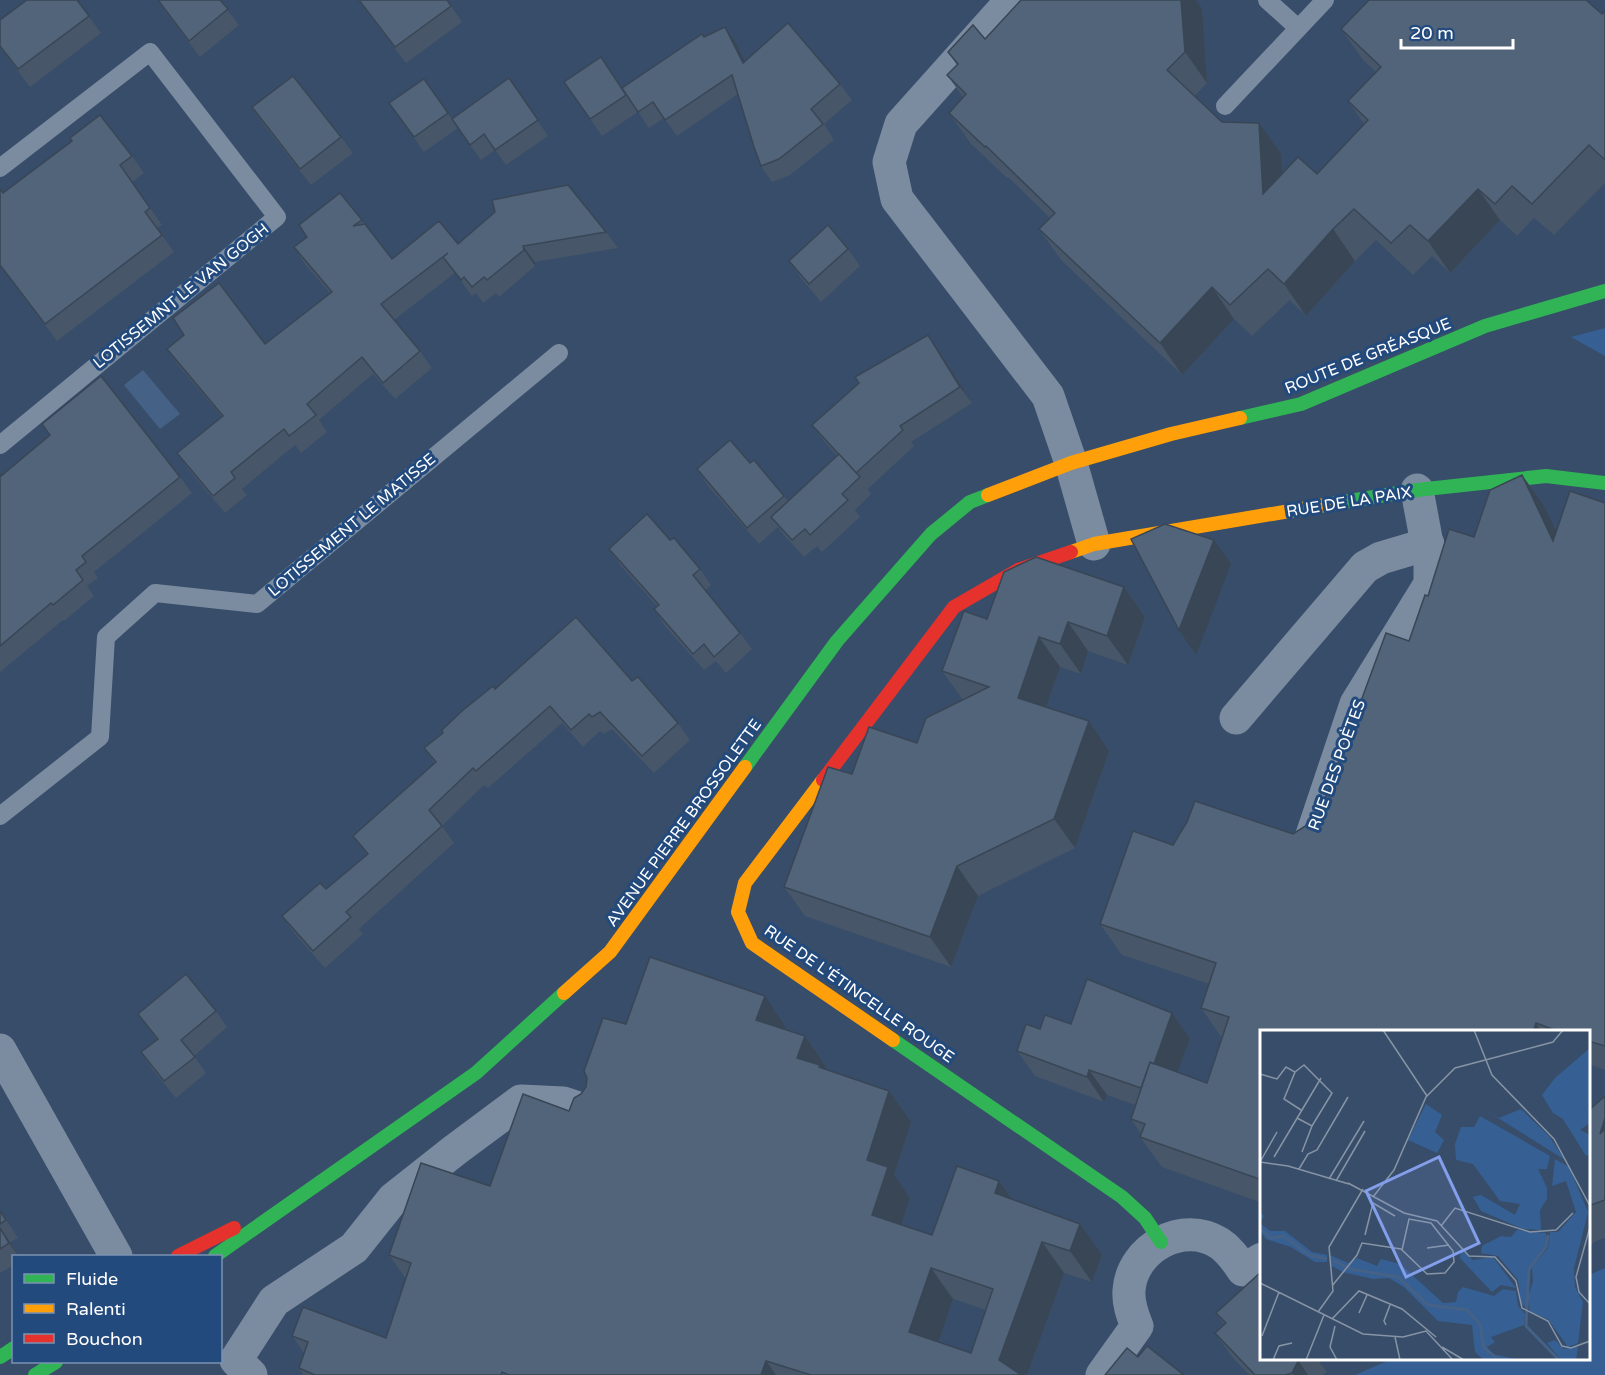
<svg xmlns="http://www.w3.org/2000/svg" width="1605" height="1375" viewBox="0 0 1605 1375" font-family="'Varela Round',sans-serif">
  <style>
    .green { fill: #366094 }
    .water { fill: #456185 }
    .lines { fill: none; stroke-linecap: round; stroke-linejoin: round }
    .lane { stroke: #7c8ca0; stroke-width: 18 }
    .street { stroke: #7c8ca0; stroke-width: 33 }
    .fast { stroke: #30b455; stroke-width: 14 }
    .slow { stroke: #ff9f0a; stroke-width: 14 }
    .jam { stroke: #e5322d; stroke-width: 14 }
    .wall { fill: #475669; fill-rule: evenodd }
    .shaded-wall { fill: #394655 }
    .building { fill: #52647a; stroke: #394655; stroke-width: 1.5; fill-rule: evenodd }
    .labels { text-anchor: middle; dominant-baseline: central; stroke-width: 6; stroke-linejoin: round; paint-order: stroke }
    .street-label { font-size: 16px; fill: #fff; stroke: #234a7d }
    .inset-river { fill: none; stroke: #456185; stroke-width: 3 }
    .inset-road { fill: none; stroke: #8794a5; stroke-width: 1.5 }
    .view { fill: #839eea; fill-opacity: 0.15; stroke: #839eea; stroke-width: 3 }
    .inset-edge { fill: none; stroke: #fff; stroke-width: 3 }
  </style>
  <rect width="100%" height="100%" fill="#374d69"/>
  <g class="green">
    <path d="M1605,328V356L1571,337Z"/>
    <path d="M1605,1268V1375H1355L1392,1359L1588,1358L1589,1275Z"/>
  </g>
  <path class="water" d="M143,370L180,414L160,429L124,385Z"/>
  <g class="lines">
    <g class="lane">
      <path d="M1267,0L1298,28"/>
      <path d="M1225,106L1325,0"/>
      <path d="M0,168L150,52L277,217L0,445"/>
      <path d="M0,816L100,737L106,637L155,593L257,604L559,353"/>
    </g>
    <g class="street">
      <path d="M1012,0L901,124L889,162L897,199L1048,396L1071,463L1094,544"/>
      <path d="M1236,718L1365,567L1381,558L1428,544"/>
      <path d="M1309,844L1356,704L1430,584V560L1417,490"/>
      <path d="M0,1050L116,1256"/>
      <path d="M251,1375L236,1360L274,1301L354,1248L393,1199L455,1150L521,1101L563,1103L590,1112"/>
      <path d="M1102,1375L1137,1326C1132,1314 1128,1303 1129,1290C1132,1248 1183,1220 1219,1243C1230,1250 1236,1260 1243,1270L1262,1259"/>
    </g>
    <g class="fast">
      <path d="M1240,418L1301,404L1485,326L1605,291"/>
      <path d="M1331,504L1417,490L1546,476L1605,483"/>
      <path d="M745,767L837,641L931,534L970,502L988,495"/>
      <path d="M893,1040L1122,1197L1145,1218L1161,1242"/>
      <path d="M215,1256L476,1073L564,993"/>
      <path d="M0,1357L14,1348"/>
      <path d="M35,1375L56,1362"/>
    </g>
    <g class="slow">
      <path d="M988,495L1071,463L1171,434L1240,418"/>
      <path d="M1071,552L1094,544L1331,504"/>
      <path d="M823,780L745,883L738,912L752,943L893,1040"/>
      <path d="M564,993L610,952L745,767"/>
    </g>
    <g class="jam">
      <path d="M823,780L954,607L1018,570L1071,552"/>
      <path d="M178,1256L234,1228"/>
    </g>
  </g>
  <g class="wall">
    <path d="M77,0L101,33L30,87L0,47V20Z"/>
    <path d="M157,0H220L239,25L200,57Z"/>
    <path d="M358,0H447L462,22L406,63Z"/>
    <path d="M1021,0H1196L1202,9L1207,83L1194,96L1222,122L1259,123L1281,154L1282,174H1317L1364,124L1348,101L1376,72L1363,60L1341,29L1602,14L1605,11V183L1554,235L1534,218L1517,236L1500,220L1450,273L1432,256L1413,275L1376,240L1355,261L1306,316L1290,300L1252,336L1234,319L1182,375L1061,260L1039,229L1050,218L1008,177L1007,178L971,144L949,113L963,97L947,75L957,65L948,52L985,39Z"/>
    <path d="M725,27L736,43L745,61L840,84L852,100L824,124L834,140L790,175L772,182L761,166L738,94L677,136L664,118L649,128L638,112L602,136L564,82L601,57L635,107L704,37Z"/>
    <path d="M509,78L548,136L506,165L495,150L481,160L456,125L458,128L424,152L389,103L424,79L452,119Z"/>
    <path d="M252,107L341,137L353,153L311,185L263,124Z"/>
    <path d="M132,156L144,173L132,182L162,225L157,228L174,252L57,341L0,266V188L3,193Z"/>
    <path d="M340,193L392,259L458,244L606,232L618,248L535,262V266L499,297L496,293L483,303L476,293L472,296L455,273L394,320L420,351L432,368L395,399L373,374L319,420L327,432L301,453L295,445L242,489L247,495L225,513L188,469L177,453L222,417L178,365L167,349L265,344L330,293L305,264L294,247L307,237Z"/>
    <path d="M848,249L860,266L821,302L801,278L789,261Z"/>
    <path d="M939,351L972,403L911,442L914,446L868,489L871,494L855,510L860,517L822,552L817,546L804,557L783,534L778,527L759,544L708,486L697,469L750,463L784,496L788,501L837,456L824,441L812,425Z"/>
    <path d="M0,474L1,476L180,477L192,493L94,572L98,578L87,586L94,596L64,621L63,620L0,672Z"/>
    <path d="M1522,475L1544,506L1556,532L1605,503V1070L1588,1064V1032H1262V1203L1162,1167L1140,1137L1141,1134L1131,1119L1135,1105L1107,1095L1104,1102L1035,1076L1017,1051L1040,1029L1071,1024L1172,1013L1190,1038L1177,1072L1207,1083L1222,1038L1201,1008L1209,984L1122,955L1100,924L1173,845L1293,834L1318,818L1409,641L1428,596Z"/>
    <path d="M670,540L700,569L711,585L705,591L740,633L752,649L726,673L716,661L704,670L665,626L654,609L657,606L621,566L609,549Z"/>
    <path d="M1124,587L1145,617L1128,665L1088,651L1081,674L1060,667L1046,707L1089,721L1109,751L1075,848L978,896L951,967L805,916L784,887L852,774L917,743L963,700L942,671L987,619Z"/>
    <path d="M632,681L678,723L690,740L654,773L612,729L604,734L600,731L583,747L562,723L488,788L484,785L442,826L454,843L359,929L363,934L325,968L294,933L282,916L326,889L367,855L353,836L435,764L424,748L495,689Z"/>
    <path d="M216,1011L227,1027L194,1056L206,1073L176,1098L152,1069L141,1052L157,1040L138,1014Z"/>
    <path d="M626,1024L786,1028V1030L805,1036L826,1067V1069L911,1122L894,1175L910,1198L901,1225L932,1235L999,1181L1012,1199L1102,1255L1092,1282L1064,1273L1027,1375H303L299,1368L304,1353L292,1336L386,1338L406,1279L389,1255L490,1186L569,1111ZM953,1299L986,1310L971,1353L938,1342Z"/>
    <path d="M1605,1096V1238L1596,1241L1588,1247V1111Z"/>
    <path d="M0,1210L18,1238L10,1242L19,1257H14V1265L0,1273Z"/>
    <path d="M1216,1313L1262,1359H1317L1327,1372L1323,1375H1249L1232,1357L1215,1333L1224,1324Z"/>
  </g>
  <g class="shaded-wall">
    <path d="M1181,0H1196L1202,9L1207,83L1185,52Z"/>
    <path d="M725,27L736,43L754,79L743,63Z"/>
    <path d="M1259,123L1281,154L1285,225L1263,194Z"/>
    <path d="M1478,189L1500,220L1450,273L1428,241Z"/>
    <path d="M1333,229L1355,261L1306,316L1284,284Z"/>
    <path d="M523,246L535,262V266L524,250Z"/>
    <path d="M1212,287L1234,319L1182,375L1160,343Z"/>
    <path d="M928,335L939,351L972,403L960,387Z"/>
    <path d="M1522,475L1544,506L1575,571L1553,541Z"/>
    <path d="M1214,540L1231,564L1196,655L1179,630Z"/>
    <path d="M1124,587L1145,617L1128,665L1107,636Z"/>
    <path d="M1068,622L1088,651L1081,674L1060,644Z"/>
    <path d="M1039,637L1060,667L1039,727L1018,698Z"/>
    <path d="M1089,721L1109,751L1075,848L1054,819Z"/>
    <path d="M957,866L978,896L951,967L930,937Z"/>
    <path d="M765,996L786,1028L778,1051L756,1020Z"/>
    <path d="M1172,1013L1190,1038L1162,1114L1144,1089Z"/>
    <path d="M1536,1023L1542,1032H1533Z"/>
    <path d="M805,1036L826,1067L825,1072L797,1058Z"/>
    <path d="M1089,1070L1107,1095L1104,1102L1087,1077Z"/>
    <path d="M889,1091L911,1122L894,1175L910,1198L894,1246L872,1215L867,1160Z"/>
    <path d="M1605,1118V1142L1600,1134Z"/>
    <path d="M999,1181L1021,1212L995,1193Z"/>
    <path d="M1080,1224L1102,1255L1092,1282L1070,1251Z"/>
    <path d="M0,1228L10,1242L19,1257L9,1243Z"/>
    <path d="M1042,1242L1064,1273L1027,1375H1010L999,1360Z"/>
    <path d="M931,1268L953,1299L931,1363L909,1332Z"/>
    <path d="M1298,1360L1308,1375H1294L1292,1373Z"/>
    <path d="M766,1361L776,1375H761Z"/>
  </g>
  <g class="building">
    <path d="M27,0H77L89,16L18,69L0,46V20Z"/>
    <path d="M158,0H220L228,9L189,41Z"/>
    <path d="M359,0H447L451,6L395,47Z"/>
    <path d="M1021,0H1181L1185,52L1167,70L1222,122L1259,123L1263,194L1298,157L1317,174L1368,120L1348,101L1381,67L1341,29L1369,0H1586L1602,14L1605,11V160L1589,145L1532,204L1512,186L1495,204L1478,189L1428,241L1410,225L1391,243L1354,209L1333,229L1284,284L1268,269L1230,305L1212,287L1160,343L1039,229L1055,213L986,146L985,147L949,113L966,94L947,75L958,64L948,52L973,25L985,39Z"/>
    <path d="M788,23L840,84L811,109L823,124L779,159L761,166L754,147L732,75L665,120L653,102L638,112L622,88L702,34L704,37L725,27L743,63Z"/>
    <path d="M601,57L626,95L590,119L564,82Z"/>
    <path d="M293,76L341,137L300,169L252,107Z"/>
    <path d="M509,78L538,120L495,150L484,134L470,145L452,119Z"/>
    <path d="M424,79L448,113L414,137L389,103Z"/>
    <path d="M100,115L132,156L120,165L150,208L145,212L162,235L45,324L0,265V189L3,193L72,141L70,138Z"/>
    <path d="M568,185L606,232L523,246L524,250L487,280L484,277L472,287L464,277L461,280L443,257L448,253L381,304L420,351L383,383L362,357L307,404L316,415L289,436L284,429L231,472L235,478L213,496L177,453L223,416L167,349L184,335L173,318L219,283L265,344L332,292L294,247L307,237L299,225L340,193L362,220L353,226L365,224L392,259L439,221L458,244L495,212L492,200Z"/>
    <path d="M828,225L848,249L809,284L789,261Z"/>
    <path d="M928,335L960,387L900,426L903,430L856,473L812,425L859,383L855,377Z"/>
    <path d="M101,376L180,477L82,556L86,562L76,570L83,580L53,605L51,603L0,646V474L1,476L50,435L42,424Z"/>
    <path d="M730,440L750,463L754,460L784,496L747,528L697,469Z"/>
    <path d="M839,454L860,477L842,494L848,500L810,535L805,529L792,540L771,517Z"/>
    <path d="M1522,475L1553,541L1570,491L1605,503V1046L1588,1041V1032H1560L1536,1023L1533,1032H1262V1180L1140,1137L1145,1124L1131,1119L1150,1062L1207,1083L1229,1017L1201,1008L1216,963L1100,924L1133,831L1173,845L1187,822L1195,801L1293,834L1318,818L1386,633L1409,641L1425,595L1428,596L1449,529L1474,537L1490,490Z"/>
    <path d="M647,514L670,540L674,538L700,569L693,575L740,633L714,657L704,644L693,654L654,609L659,605L609,549Z"/>
    <path d="M1165,524L1214,540L1179,630L1131,539Z"/>
    <path d="M1036,557L1124,587L1107,636L1068,622L1060,644L1039,637L1018,698L1089,721L1054,819L957,866L930,937L784,887L828,767L852,774L869,727L917,743L926,718L989,687L942,671L964,611L987,619L1004,572Z"/>
    <path d="M576,617L632,681L638,677L678,723L642,756L600,712L592,717L589,714L571,730L550,706L476,771L473,768L429,810L442,826L346,912L351,917L313,951L282,916L320,883L326,889L368,854L353,836L436,762L424,748L443,733L442,730L462,711L493,686L495,689Z"/>
    <path d="M650,957L765,996L756,1020L805,1036L797,1058L820,1065L819,1067L889,1091L867,1160L888,1167L872,1215L932,1235L957,1166L999,1181L995,1193L1080,1224L1070,1251L1042,1242L999,1360L1021,1375H811L766,1361L761,1375H509L502,1372L501,1375H315L299,1368L308,1342L292,1336L303,1307L386,1338L411,1263L389,1255L421,1163L490,1186L523,1094L569,1111L574,1098L581,1094L586,1087L587,1078L584,1071L603,1018L626,1024ZM931,1268L993,1289L971,1353L909,1332Z"/>
    <path d="M186,974L216,1011L181,1040L195,1057L164,1081L141,1052L158,1039L138,1014Z"/>
    <path d="M1087,979L1172,1013L1154,1064L1150,1062L1141,1088L1089,1070L1087,1077L1017,1051L1026,1024L1040,1029L1045,1015L1071,1024Z"/>
    <path d="M1605,1096V1118L1600,1134L1605,1129V1200L1588,1206V1111Z"/>
    <path d="M0,1211L6,1220L0,1224Z"/>
    <path d="M0,1228L9,1243L0,1249Z"/>
    <path d="M1262,1271V1359H1299L1292,1373L1285,1375H1255L1215,1333L1226,1323L1216,1313Z"/>
    <path d="M1147,1346L1184,1375H1105L1127,1348L1138,1357Z"/>
  </g>
  <g class="labels">
    <g class="street-label">
      <text transform="translate(181 296) rotate(-39)">LOTISSEMNT LE VAN GOGH</text>
      <text transform="translate(1368 356) rotate(-22)">ROUTE DE GRÉASQUE</text>
      <text transform="translate(1349 502) rotate(-9)">RUE DE LA PAIX</text>
      <text transform="translate(352 525) rotate(-40)">LOTISSEMENT LE MATISSE</text>
      <text transform="translate(1337 765) rotate(-70)">RUE DES POÈTES</text>
      <text transform="translate(684 823) rotate(-54)">AVENUE PIERRE BROSSOLETTE</text>
      <text transform="translate(859 994) rotate(35)">RUE DE L'ÉTINCELLE ROUGE</text>
    </g>
  </g>
  <g transform="translate(1260 1030)">
    <rect width="330" height="330" fill="#374d69"/>
    <path d="M330,18V93L320,100L330,105V124L326,126L303,89L293,83L282,65L295,48ZM166,74L182,85L175,102L184,110L177,123L148,110ZM222,78L239,88L261,79L289,106L305,130ZM220,86L290,126L287,139H278L287,158V169L280,180L281,200L263,199L221,181L213,167L221,165L255,185L260,174L240,171L213,134L196,130L195,114L201,97H214ZM295,129L309,137L328,182L314,238L315,257L323,272L318,313L308,317L288,289L270,282L268,268L273,251L272,237L288,218L290,202H298L316,182L306,151L292,156ZM0,181L4,186L0,193L10,201H25L52,222L67,225V232H55L31,217L6,209L0,201ZM257,200L286,203V214L268,241L267,279L261,273L258,250L238,226L221,223L222,216L241,206L251,207ZM201,219L213,230L233,227L256,258L241,255L232,262L200,228ZM70,225L88,233L97,228L117,236L121,229L140,234L183,273L196,272L198,262L203,257L234,266L243,259L256,261L258,276L265,284L264,295L231,307L235,312L227,317L233,324L260,330H224L215,322L212,295L178,291L144,257L129,248L113,249L83,242L70,235ZM295,310L304,319L318,316L316,330H301L287,313Z" fill="#366094"/>
    <path class="inset-river" d="M0,198L11,208L24,206L49,225L67,229M288,205L286,217L269,239L266,296L299,330M72,230L91,239L138,247L168,275L207,280L220,294L224,318L239,330"/>
    <path class="inset-road" d="M123,0L167,66M214,0L232,45L294,109L330,176M35,42L44,35L72,63L52,96L37,88M0,44L17,49L26,37L35,42L24,69L41,80M42,122L52,96M14,127L61,48M0,132L28,136L89,154M0,132L17,102M39,139L48,124L57,120L88,67M69,149L104,91M76,151L105,101M88,153L144,183L177,191L209,226L235,227L256,251L262,278L288,291L302,316L311,318L330,311M113,167L134,140L166,67L195,38L293,12L303,0M181,196L195,178L270,202L296,200L313,183M330,197L316,247L319,262L330,274M105,205L113,173L135,186M167,218L189,215M0,253L103,304L143,307L166,301L193,330M72,256L97,225L102,213L141,219L167,244L185,243L194,232L193,221L171,193L149,189L142,220M58,282L73,261L69,217L103,159M99,283L107,265M72,289L99,261L142,279L176,307M126,295L124,291L130,275M75,296L70,317L77,330M2,306L19,262M135,307L140,330M182,317L204,330M13,330L19,316L32,313M46,330L64,285"/>
    <path class="view" d="M179,127L219,213L146,247L106,161Z"/>
    <rect width="330" height="330" class="inset-edge"/>
  </g>
  <rect x="12" y="1255" width="210" height="108" fill="#234a7d" stroke="#7b92b1" stroke-width="1.5"/>
  <rect x="24" y="1274" width="30" height="9" fill="#30b455" stroke="#7b92b1" stroke-width="1.5"/>
  <text x="66" y="1285" font-size="18" fill="#ffffff">Fluide</text>
  <rect x="24" y="1304" width="30" height="9" fill="#ff9f0a" stroke="#7b92b1" stroke-width="1.5"/>
  <text x="66" y="1315" font-size="18" fill="#ffffff">Ralenti</text>
  <rect x="24" y="1334" width="30" height="9" fill="#e5322d" stroke="#7b92b1" stroke-width="1.5"/>
  <text x="66" y="1345" font-size="18" fill="#ffffff">Bouchon</text>
  <path d="M1401 39v9h112v-9" fill="none" stroke="#ffffff" stroke-width="3"/>
  <text x="1410" y="39" font-size="18" fill="#ffffff" stroke="#234a7d" stroke-width="4.5" paint-order="stroke">20 m</text>
</svg>
